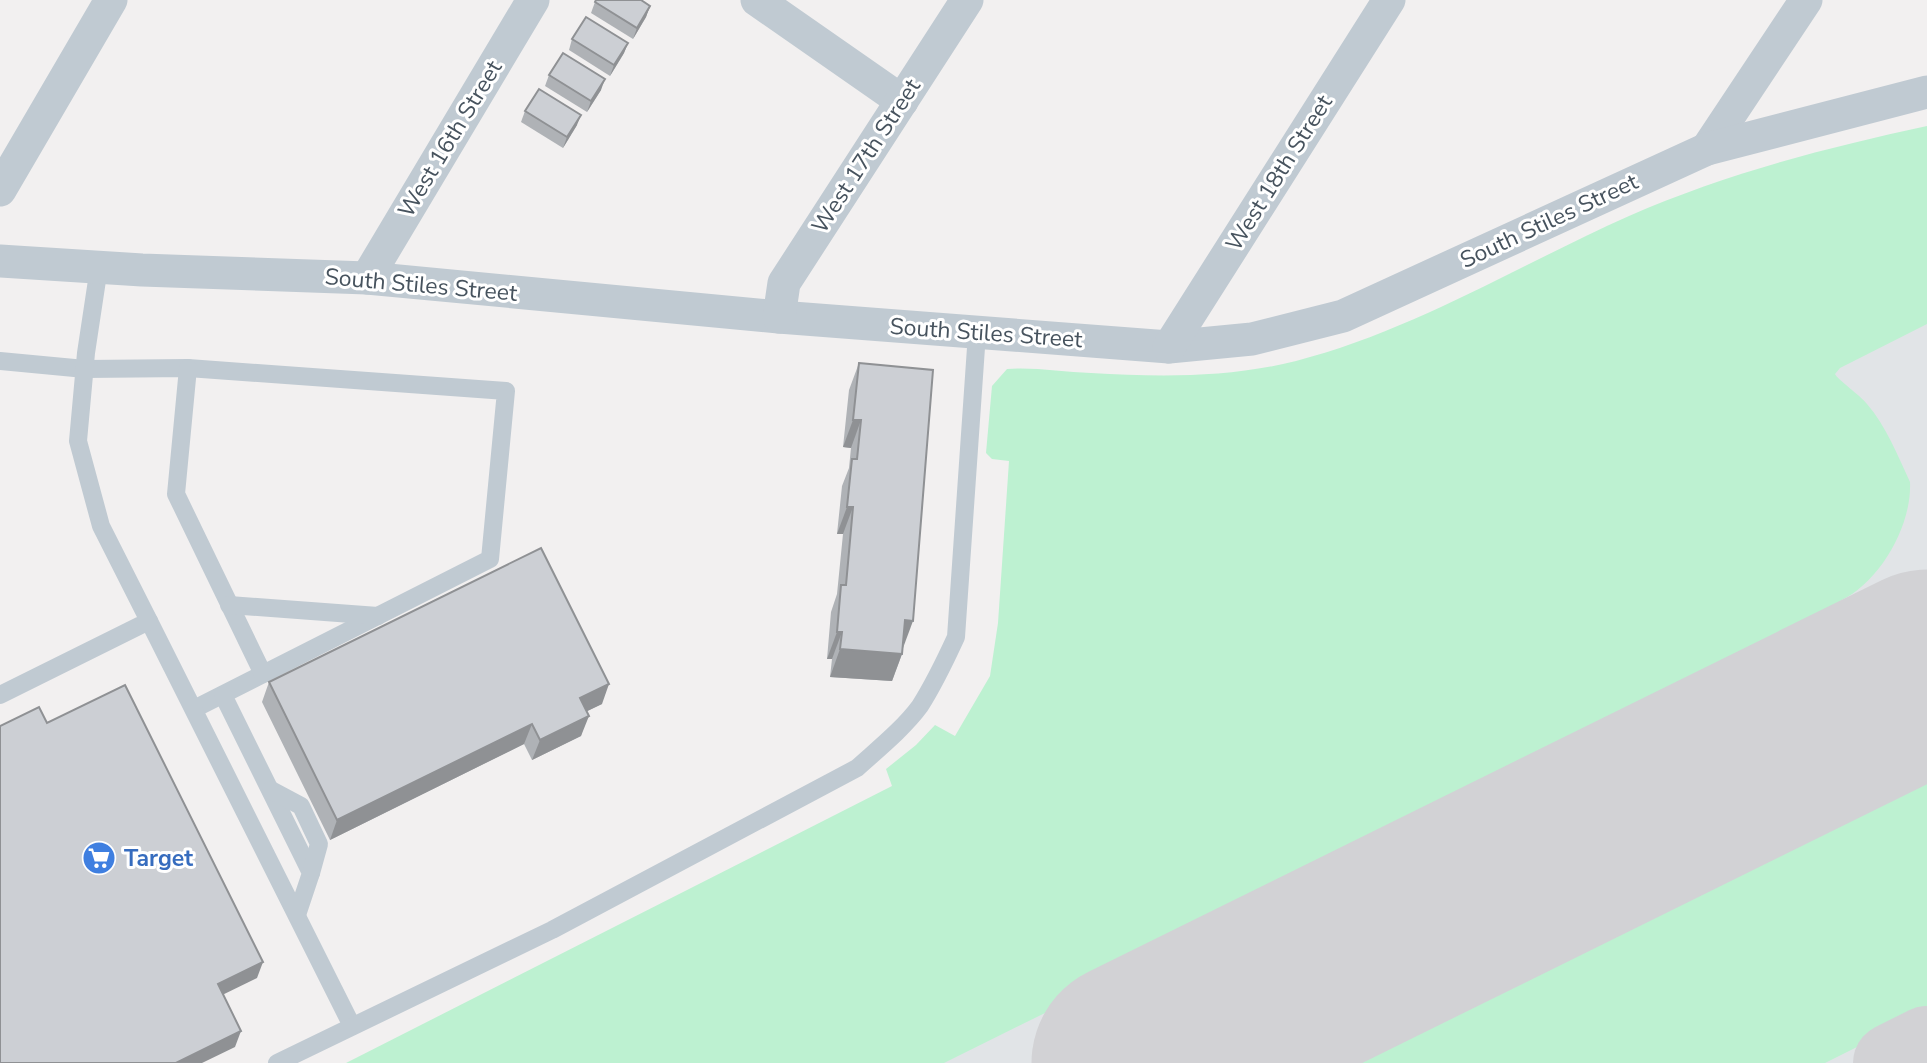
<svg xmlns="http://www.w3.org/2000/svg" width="1927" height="1063" viewBox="0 0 1927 1063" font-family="'Nunito Sans',sans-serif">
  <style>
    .airport { fill: #e1e4e7 }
    .green { fill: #bdf1d1 }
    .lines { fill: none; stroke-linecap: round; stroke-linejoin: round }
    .taxiway { stroke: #d2d2d5; stroke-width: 80 }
    .runway { stroke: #d2d2d5; stroke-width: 203 }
    .service { stroke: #c0cad2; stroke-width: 18 }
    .minor { stroke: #c0cad2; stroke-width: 33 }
    .wall { fill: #afb2b6 }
    .shaded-wall { fill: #8f9194 }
    .building { fill: #cccfd4; stroke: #8f9194; stroke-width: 2 }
    .labels { text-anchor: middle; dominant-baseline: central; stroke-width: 6; stroke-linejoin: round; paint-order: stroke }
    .street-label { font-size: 23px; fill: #47535e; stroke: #fff }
    .shop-label { font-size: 23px; font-weight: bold; fill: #366cbe; stroke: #fff; text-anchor: start }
  </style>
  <rect width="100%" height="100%" fill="#f2f0f0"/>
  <path class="airport" d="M1927,282V1063H360Z"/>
  <g class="green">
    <path d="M1927,126V324L1840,368L1835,374C1838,380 1860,395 1867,404C1886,426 1898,456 1910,482C1912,526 1880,582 1840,601L1845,617L944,1063H346L892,786L886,769L916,745L935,725L955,736L990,676L998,623L1009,461L992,459L986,453L992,386L1007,369C1034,367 1063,372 1091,373C1160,377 1228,378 1296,361C1413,331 1519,265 1629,216C1725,174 1825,148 1927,126Z"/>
    <path d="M1927,768V1012L1825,1063H1330Z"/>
  </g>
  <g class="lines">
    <path class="taxiway" d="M1893,1063L1927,1046"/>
    <path class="runway" d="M1133,1063L1927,671"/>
    <g class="service">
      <path d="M0,361L85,369L188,368L506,391L490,559L194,709"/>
      <path d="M188,368L176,494L263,674"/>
      <path d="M229,605L378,616"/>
      <path d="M149,621L352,1026"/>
      <path d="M0,695L149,621L101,526L78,441L86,353L99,267"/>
      <path d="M223,695L311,873L297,915"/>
      <path d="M271,790L301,806L319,844L311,873"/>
      <path d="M277,1063L552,930L857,768C878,749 903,729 920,706C934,684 945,661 956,637L977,333"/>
    </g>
    <g class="minor">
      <path d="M757,0L902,101"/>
      <path d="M1707,149L1806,0"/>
      <path d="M0,190L111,0"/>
      <path d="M0,261L142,270L367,278L779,317L1169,347L1252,339L1343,316L1707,149L1927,92"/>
      <path d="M367,278L533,0"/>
      <path d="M779,317L784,283L967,0"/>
      <path d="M1169,347L1389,0"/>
    </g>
  </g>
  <g class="wall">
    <path d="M595,2L650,6L646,17L633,39L591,13Z"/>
    <path d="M572,39L628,43L624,53L610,76L569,50Z"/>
    <path d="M549,75L601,90L587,112L545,86Z"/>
    <path d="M525,111L577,125L563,148L521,122Z"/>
    <path d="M859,363L903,648L902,654L892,681L830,677L832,659H827L831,612L837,594L843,534H837L842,486L849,468L851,448L843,447L849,390Z"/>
    <path d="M269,682L602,704L587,711L581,736L532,760L524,744L330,840L262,702Z"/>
  </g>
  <g class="shaded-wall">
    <path d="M650,6L646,17L633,39L637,28Z"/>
    <path d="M628,43L624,53L610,76L614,65Z"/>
    <path d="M605,79L601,90L587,112L591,101Z"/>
    <path d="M581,115L577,125L563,148L567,137Z"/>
    <path d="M853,420H861L851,448L843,447Z"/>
    <path d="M847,507H853L843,534H837Z"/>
    <path d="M905,620L913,621L903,648Z"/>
    <path d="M837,632H842L832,659H827Z"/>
    <path d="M840,649L902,654L892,681L830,677Z"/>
    <path d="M609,684L602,704L573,718L580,698Z"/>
    <path d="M589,716L581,736L532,760L540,740Z"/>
    <path d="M532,724L524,744L330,840L337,820Z"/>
    <path d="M263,962L257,978L212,1000L218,984Z"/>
    <path d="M241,1031L235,1047L202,1063H176Z"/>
  </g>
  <g class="building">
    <path d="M596,0H641L650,6L637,28L595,2Z"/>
    <path d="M586,17L628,43L614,65L572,39Z"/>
    <path d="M563,53L605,79L591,101L549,75Z"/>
    <path d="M539,89L581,115L567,137L525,111Z"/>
    <path d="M859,363L933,370L913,621L905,620L902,654L840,649L842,632H837L841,585H846L853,507H847L852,459H857L861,420H853Z"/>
    <path d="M541,548L609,684L580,698L589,716L540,740L532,724L337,820L269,682Z"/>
    <path d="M125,685L263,962L218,984L241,1031L176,1063H0V726L39,707L47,723Z"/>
  </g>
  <defs>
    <symbol id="supermarket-disc" viewBox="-11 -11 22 22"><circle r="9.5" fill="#3f7fe0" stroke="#fff"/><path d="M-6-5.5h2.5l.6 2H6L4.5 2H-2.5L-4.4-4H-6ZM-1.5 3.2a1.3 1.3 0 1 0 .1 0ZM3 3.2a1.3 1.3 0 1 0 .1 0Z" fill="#fff"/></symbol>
  </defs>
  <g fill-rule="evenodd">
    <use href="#supermarket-disc" x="80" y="839" width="38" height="38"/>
  </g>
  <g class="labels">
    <g class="street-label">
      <text transform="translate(450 139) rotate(-59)">West 16th Street</text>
      <text transform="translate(866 156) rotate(-57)">West 17th Street</text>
      <text transform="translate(1279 173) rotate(-58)">West 18th Street</text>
      <text transform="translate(1549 221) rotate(-25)">South Stiles Street</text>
      <text transform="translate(421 285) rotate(5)">South Stiles Street</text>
      <text transform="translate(986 333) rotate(4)">South Stiles Street</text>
    </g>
    <g class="shop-label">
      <text x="124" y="858">Target</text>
    </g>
  </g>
</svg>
